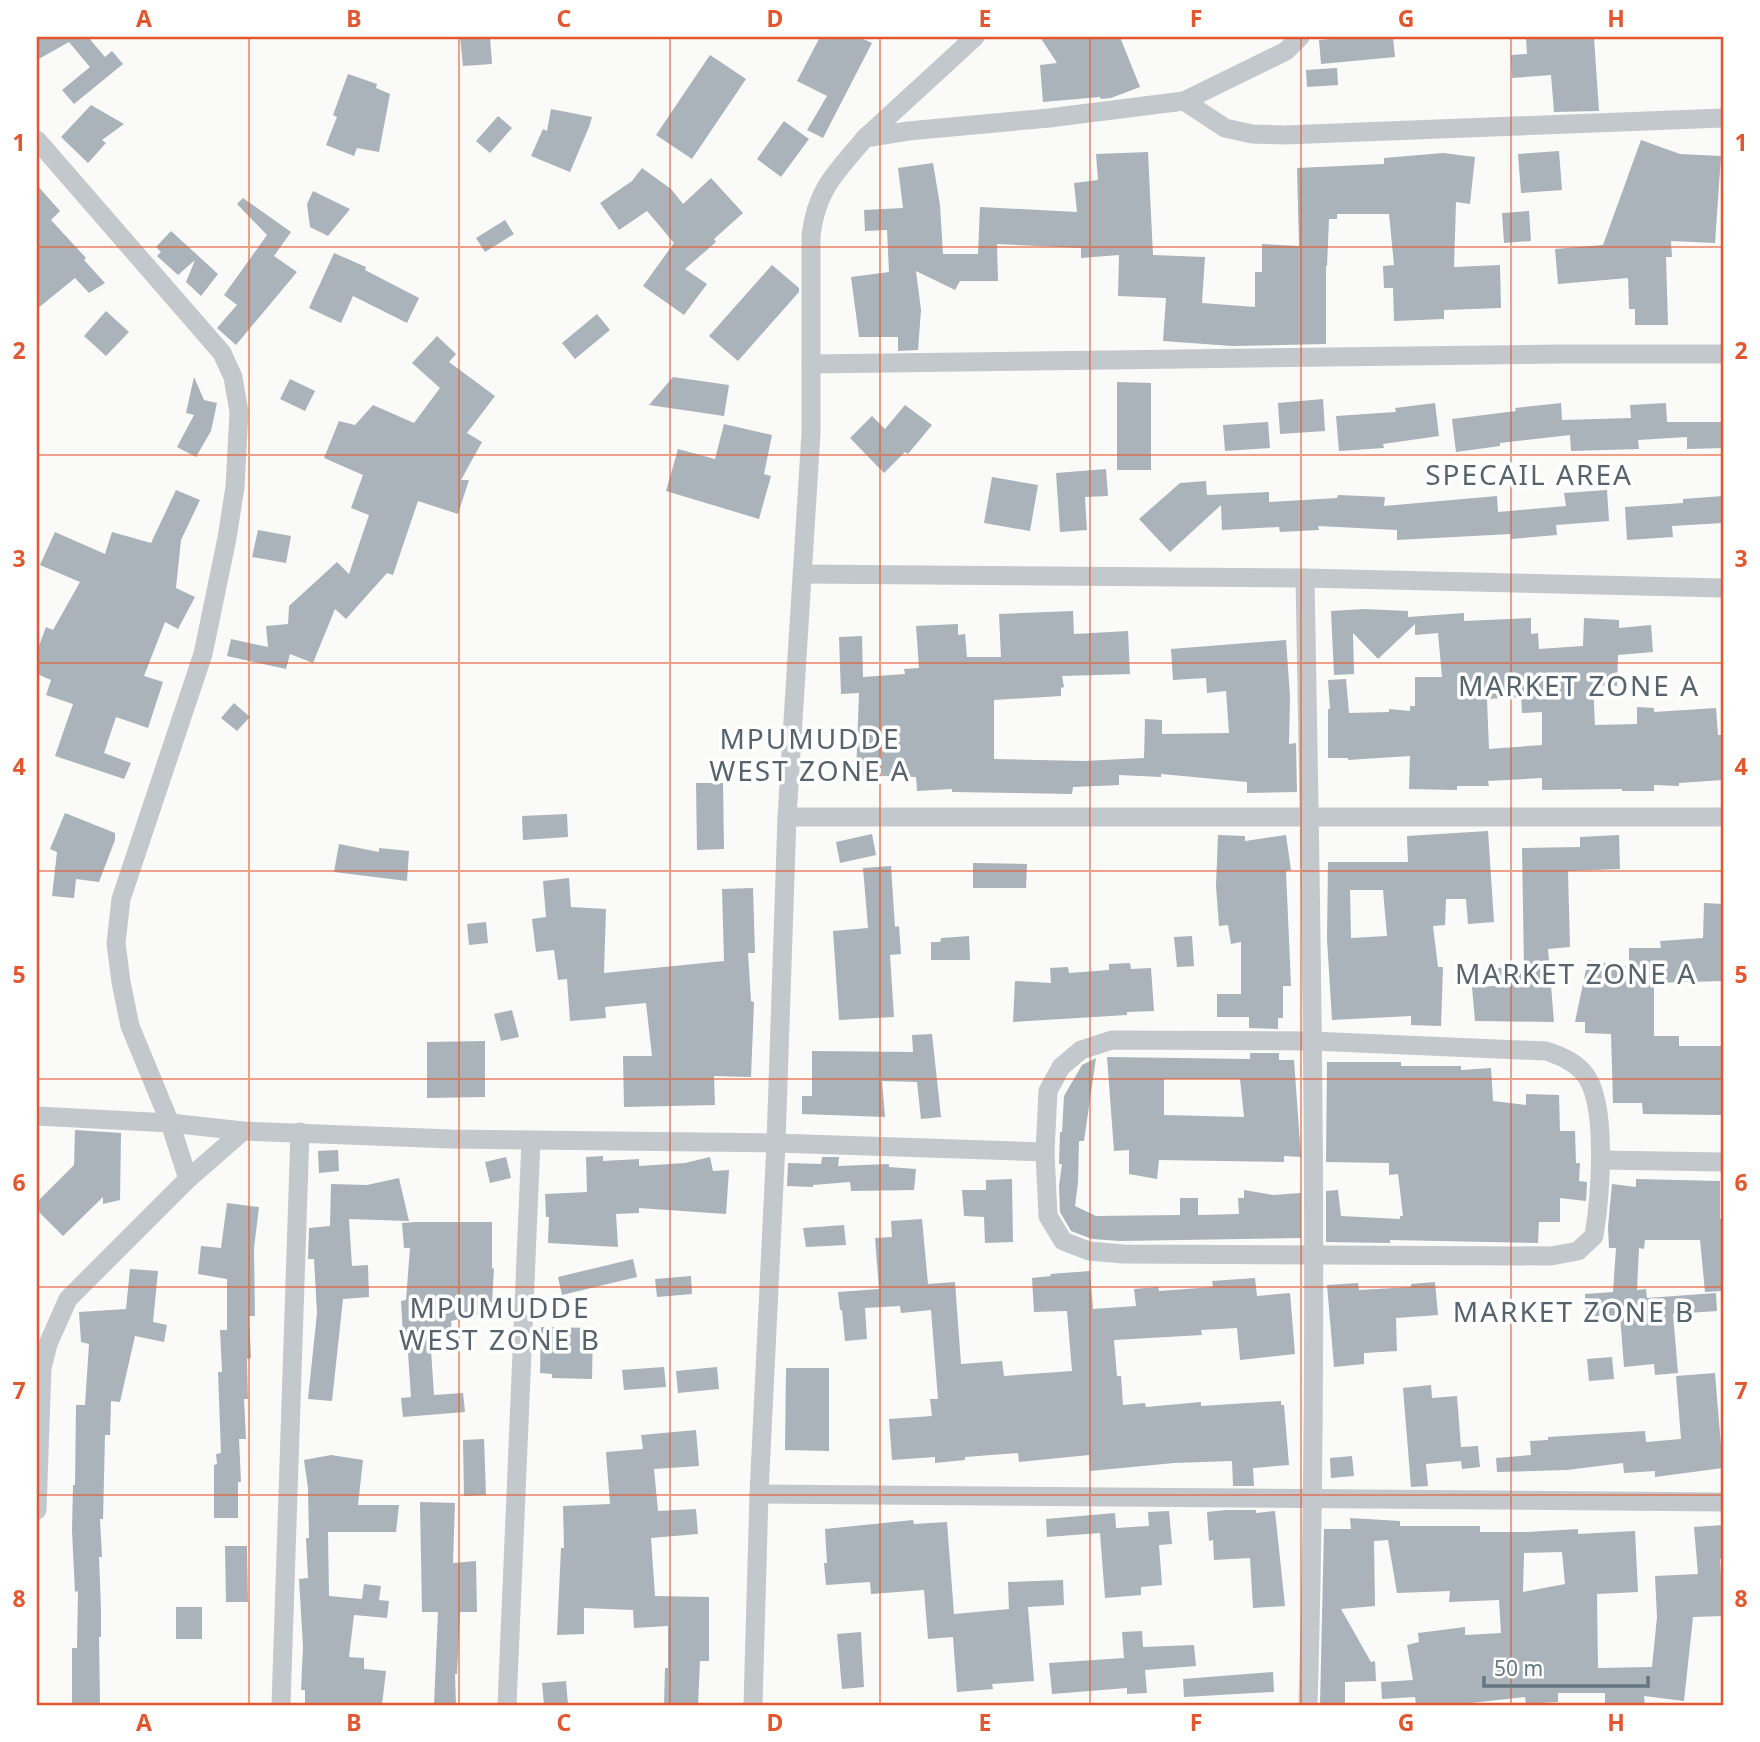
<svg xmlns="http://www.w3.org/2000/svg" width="1760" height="1742" viewBox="0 0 1760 1742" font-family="'Noto Sans',sans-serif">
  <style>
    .building { fill: #aab3b9; fill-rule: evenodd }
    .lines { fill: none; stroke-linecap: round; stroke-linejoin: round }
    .street { stroke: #c3c8cc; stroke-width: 19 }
    .grid { fill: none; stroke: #e4572e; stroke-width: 2; stroke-opacity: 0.55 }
    .labels { text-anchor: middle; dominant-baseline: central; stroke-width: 7; stroke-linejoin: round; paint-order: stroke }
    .quarter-label { font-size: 28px; letter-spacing: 2px; fill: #57646e; stroke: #fff }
    .neatline { fill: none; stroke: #e4572e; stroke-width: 2.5 }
    .grid-label { font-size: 23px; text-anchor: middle; font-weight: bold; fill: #e4572e }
  </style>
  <rect width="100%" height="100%" fill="#fafaf8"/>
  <g class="building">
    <path d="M37,37H88L105,57L112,51L123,64L74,104L62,90L90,67L69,42L37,60Z"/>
    <path d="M460,37H490L492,64L463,66Z"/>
    <path d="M820,37H859L872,43L823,138L807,130L827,96L797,81Z"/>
    <path d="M1040,37H1120L1140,87L1111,98L1101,99L1100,97L1043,102L1040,65L1057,63Z"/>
    <path d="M1331,37H1393L1395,57L1321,64L1319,40L1331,39Z"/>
    <path d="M1526,37H1594L1599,111L1554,112L1551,75L1512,78L1511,55L1527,54Z"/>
    <path d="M710,55L746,79L692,159L656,135Z"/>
    <path d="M1337,68L1338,85L1307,87L1306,70Z"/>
    <path d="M348,74L377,84L376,88L390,94L379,152L357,148L354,156L326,145L337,117L333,115Z"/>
    <path d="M91,105L124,124L102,140L106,143L88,163L61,137Z"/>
    <path d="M551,109L592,117L589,127L570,172L531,156L543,129L547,131Z"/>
    <path d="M498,116L512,128L490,153L476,141Z"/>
    <path d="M784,121L809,139L781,177L757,159Z"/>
    <path d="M1641,140L1680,154L1721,156L1715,243L1671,241L1672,257H1666L1668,325H1635V309H1629L1628,278L1558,284L1555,249L1603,245Z"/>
    <path d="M1559,151L1562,190L1521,193L1518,154Z"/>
    <path d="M1148,152L1153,255L1205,257L1202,303L1255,307V272H1262V244L1299,246L1297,168L1384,164V158L1443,153L1475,157L1470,204L1456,202L1454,267L1500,265L1501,308L1444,310V319L1394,321L1393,288H1384L1383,266L1394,265L1389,214H1337V219H1329L1327,266H1326V344L1232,346L1163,341L1166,298L1118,296L1119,255L1081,258V248L997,244L998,281H960L955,290L916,271L921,310L918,350L898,351V337H859L851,277L889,272L887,230L865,231L864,210L903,208L898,168L933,163L940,205L943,254H978L980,207L1077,212L1074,183L1098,180L1096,154Z"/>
    <path d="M642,168L671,189L683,204L711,178L743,213L714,239L716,242L685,269L707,284L684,315L643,286L674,243L647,211L619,230L600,203L632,181Z"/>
    <path d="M37,185L60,211L51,220L86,258L84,260L105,283L89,293L75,278L37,309Z"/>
    <path d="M313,191L350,209L328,236L310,227L307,204Z"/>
    <path d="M243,198L291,232L274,256L297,272L236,345L217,328L237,305L224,295L267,235L237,204Z"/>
    <path d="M1529,211L1531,241L1504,243L1502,213Z"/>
    <path d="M505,220L514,234L485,252L476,238Z"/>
    <path d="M171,231L218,274L201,296L186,282L195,260L178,275L157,256L161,252L156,247Z"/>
    <path d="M334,253L366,267L365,270L419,298L407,323L353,296L341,323L309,308Z"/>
    <path d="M772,265L799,288V292L738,361L709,336Z"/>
    <path d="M106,311L129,332L106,356L84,336Z"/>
    <path d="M597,314L610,330L575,359L562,343Z"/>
    <path d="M437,336L456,354L449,362L495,396L467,433L482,442L461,480H469L458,514L418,501L393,575L387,573L346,619L335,609L313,663L290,654L286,669L227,656L231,639L268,647L266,626L288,624L289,606L337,562L349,574L369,515L351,508L363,475L324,458L339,421L355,425L373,405L414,423L440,388L412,363Z"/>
    <path d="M194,377L204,400L217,403L211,431L196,457L177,447L194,415L186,413Z"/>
    <path d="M673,377L729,385L724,416L649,405Z"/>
    <path d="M290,379L315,391L305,411L280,399Z"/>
    <path d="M1117,382L1151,383V470H1117Z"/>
    <path d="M1323,399L1325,431L1280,434L1278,403Z"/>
    <path d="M1435,403L1439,436L1383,444L1384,448L1339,451L1336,416L1396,412L1395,408Z"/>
    <path d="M1561,403L1562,420L1631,418L1630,405L1666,403L1667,422H1723V448L1687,449V437L1638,440L1639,449L1571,451L1570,435L1500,443V446L1456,452L1452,419L1516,411L1515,408Z"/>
    <path d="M905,405L932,425L908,454L905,452L884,473L850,438L872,416L885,429Z"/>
    <path d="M1268,422L1270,448L1225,451L1223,425Z"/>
    <path d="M724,424L772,435L764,474L771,476L759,519L666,491L678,449L715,459Z"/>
    <path d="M1106,469L1108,496L1085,497L1087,530L1060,532L1056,473Z"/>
    <path d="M992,477L1038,485L1030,531L984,523Z"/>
    <path d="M1206,481L1207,495L1269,492V502L1337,498L1338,495L1385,497L1384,506L1497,496L1498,512L1566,506L1564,493L1607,490L1609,521L1556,525L1557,535L1511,539V534L1397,540V530L1318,526L1319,530L1280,532L1279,527L1222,530L1221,505L1170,552L1139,519L1180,483Z"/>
    <path d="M176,490L200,500L181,540L176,588L195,597L178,629L165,622L144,676L163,682L148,728L116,717L104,753L131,763L124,779L55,756L73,704L46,695L51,680L37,674V651L46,627L53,630L80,582L40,565L55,532L105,554L112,532L151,543Z"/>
    <path d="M1723,496V523L1672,526L1673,537L1627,540L1625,507L1683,503V499Z"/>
    <path d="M258,530L291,536L286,563L252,557Z"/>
    <path d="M1363,609L1408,611V617L1464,613V621L1531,618V634L1538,633L1539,649L1583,646L1584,618L1619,620V628L1651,625L1653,652L1618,655L1617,686L1593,685L1595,725L1637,724V707L1654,708V712L1716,708L1718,735H1723V780L1679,783V786L1654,785V791H1622V789L1542,790V778L1488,781L1489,786H1457V790L1409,789L1410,756L1348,760V758H1328V709H1330L1328,680L1346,679L1349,713L1389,712V709L1410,711V706H1415V677H1442L1438,633L1415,635V624L1378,659L1353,633L1354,674L1334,675L1331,611ZM1521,697L1522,713L1542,712V745L1489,749L1487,699Z"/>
    <path d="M1073,611L1074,634L1128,631L1130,674L1062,676L1064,687L1061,688V696L994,700V759L1084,761L1144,758L1145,719L1162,720V734L1229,733L1226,691L1207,693L1206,678L1173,680L1171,649L1286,640L1290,696L1289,744L1296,743L1297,792L1247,793V782L1161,774V777L1119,775V785L1073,787L1072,794L952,792V789L917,791L916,777L856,775L859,693L841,694L839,637L862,636L863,677L905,674L904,669L919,668L916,626L958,624V635L965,634L967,657H1001L999,614Z"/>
    <path d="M234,703L250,717L237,731L221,718Z"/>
    <path d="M696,783H723L724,849L697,850Z"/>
    <path d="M65,813L115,833V840L99,882L76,879L74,898L52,896L57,852L50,849Z"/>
    <path d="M567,814L568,837L523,840L522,816Z"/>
    <path d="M1488,831L1494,922L1468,924L1466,899H1446L1445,925L1433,926L1438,967H1443L1441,1026L1411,1025V1016L1332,1020L1327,939L1328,862H1408L1407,836ZM1350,890H1383L1387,936L1351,938Z"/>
    <path d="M872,834L876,855L840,863L836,842Z"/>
    <path d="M1218,835L1245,836V841L1286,835L1291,870L1286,871L1291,986H1283V1018H1278V1029L1249,1028V1017H1217V994H1241V942L1231,944L1228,925L1219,926L1216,886Z"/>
    <path d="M1619,835L1620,869L1568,871L1570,947L1548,949L1554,1022L1475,1021L1472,987L1494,986V968L1524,967L1522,848L1580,847V837Z"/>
    <path d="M339,844L379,852V848L409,851L407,881L334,872Z"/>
    <path d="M973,863L1027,864L1026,888H973Z"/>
    <path d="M891,866L895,927L899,926L901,954L890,955L894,1017L839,1020L833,931L868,928L863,868Z"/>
    <path d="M569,878L571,907L606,909L604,973L724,961L722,889L753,888L755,953H748L751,1001L754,1002L751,1077L714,1076L715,1105L624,1107L623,1056H652L646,1003L605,1007L606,1018L570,1021L567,979L558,980L554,950L536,952L532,919L546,917L543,881Z"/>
    <path d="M1704,903L1723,904V939H1721L1723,981L1654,983V1036H1679V1046H1723V1115L1643,1114L1642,1103H1613L1611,1034L1585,1033V1022H1575L1588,960L1629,967V948H1661L1660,941L1703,938Z"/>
    <path d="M486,922L488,943L469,945L467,924Z"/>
    <path d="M969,936L970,960H931V942H940L941,938Z"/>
    <path d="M1192,936L1194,966L1177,967L1174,937Z"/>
    <path d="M1130,963L1131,969L1151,968L1154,1011L1127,1012V1015L1013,1022L1015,981L1051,983L1050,968L1068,967L1069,973L1109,970V964Z"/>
    <path d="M512,1010L519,1037L501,1041L494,1014Z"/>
    <path d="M932,1034L941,1117L921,1119L917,1082L882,1081L885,1117L802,1114V1096H812V1051L913,1052L912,1035Z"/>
    <path d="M485,1041V1097L427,1098V1042Z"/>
    <path d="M1250,1053H1279V1060H1294L1301,1157L1284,1156V1162L1159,1160L1157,1179L1129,1174V1150L1114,1151L1107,1057L1250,1059ZM1164,1079H1240L1244,1117L1164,1115Z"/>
    <path d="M1096,1058L1084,1141H1079L1078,1183L1075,1206L1096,1216L1180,1215V1198H1198V1215L1239,1214L1238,1198H1244V1190L1273,1195L1301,1193V1238L1120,1241L1092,1239L1071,1231L1060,1212L1059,1186L1062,1164H1059L1060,1132H1062L1064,1096L1082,1065Z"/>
    <path d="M1327,1062H1401V1066H1461V1070L1491,1068L1493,1101L1526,1105V1094L1559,1095L1560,1131H1575L1576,1163H1580L1579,1181L1587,1182L1586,1201L1560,1198V1222H1539L1538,1243L1390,1240V1243L1326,1242V1191L1338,1190L1341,1216L1400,1219V1216H1403L1398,1174L1389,1175V1163L1326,1162Z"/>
    <path d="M75,1130L121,1133L120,1200L103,1204V1197L63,1236L37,1210V1202L74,1165Z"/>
    <path d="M338,1150L339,1171L319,1173L318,1151Z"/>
    <path d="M603,1156V1161L639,1159V1166L685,1163L710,1157L713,1171L729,1170L726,1214L639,1208V1213L616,1214L618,1247L548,1243L549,1217H546L545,1194L587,1192L586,1157Z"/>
    <path d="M506,1157L511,1178L490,1183L485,1162Z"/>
    <path d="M822,1157H839L838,1166L889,1164V1167L916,1169L914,1190L851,1191L850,1182L813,1185V1187L787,1186L788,1163L821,1164Z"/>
    <path d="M399,1178L409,1221L349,1219L352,1266L368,1265L369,1297L343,1299L332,1401L308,1399L317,1313L314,1259H308L309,1228L330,1226L331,1184L367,1185Z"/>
    <path d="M1012,1179L1013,1242L985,1243L984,1217L964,1216L962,1190H986V1180Z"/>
    <path d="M1636,1179L1720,1181V1219H1723V1291L1705,1292L1700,1240H1645L1644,1249L1639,1248L1637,1290L1646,1289L1647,1298L1716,1293L1717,1311L1673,1314L1678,1373L1655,1375L1654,1364L1624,1367L1620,1315L1587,1317L1585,1294L1613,1292L1616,1248H1609L1608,1227L1612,1184L1636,1187Z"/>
    <path d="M227,1203L259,1207L254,1248L255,1316H249L251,1358L247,1359L248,1399H244L246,1439H239L241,1482H238V1518H214V1465L217,1464L216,1454L221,1453L218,1372H222L220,1330H227V1279L198,1274L201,1246L221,1248Z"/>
    <path d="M922,1219L928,1284L955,1282L961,1364L1002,1361L1004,1376L1072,1371L1067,1311L1034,1312L1032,1278L1051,1276L1050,1274L1090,1271L1093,1309L1136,1306L1134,1289L1158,1287L1159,1291L1213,1287L1212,1281L1255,1278L1257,1296L1290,1293L1295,1354L1240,1360L1237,1328L1201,1330L1202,1335L1114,1340L1117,1376H1121L1123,1405L1145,1403L1146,1407L1201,1402V1406L1281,1401V1405H1284L1289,1465L1253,1468L1254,1486H1233L1232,1461L1174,1463L1090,1471L1089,1455L1019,1462L1018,1453L965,1457V1460L935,1463V1457L892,1460L889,1419L932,1416L930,1399H938L931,1310L901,1313L900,1306L865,1308L867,1339L845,1341L842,1310H840L838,1292L879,1289L875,1238L892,1237L891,1221Z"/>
    <path d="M415,1222H492V1268L494,1269L492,1302H489V1312L451,1321L452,1334L430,1335L434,1395L463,1393L465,1412L403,1417L401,1398L411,1397L408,1353H404L401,1301L406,1300L410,1248H404L402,1223Z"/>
    <path d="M844,1225L846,1245L806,1247L803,1228Z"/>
    <path d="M633,1259L637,1277L562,1295L558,1277Z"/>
    <path d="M130,1269L158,1271L153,1322L167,1325L164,1342L135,1336L120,1402L111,1401L110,1435H105L103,1519H100L102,1557H99L101,1609V1637H99L100,1705H72V1648H77L78,1591L75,1592L72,1531L73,1485H75L76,1405H85L89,1344L81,1342L79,1312L126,1309Z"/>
    <path d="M691,1276L692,1294L657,1297L655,1279Z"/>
    <path d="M1435,1282L1438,1315L1396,1318L1397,1351L1364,1353V1364L1334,1367L1327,1285L1358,1283L1359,1290L1411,1287V1284Z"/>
    <path d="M541,1327L593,1328L592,1379L552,1378V1374L540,1373Z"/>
    <path d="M1612,1357L1614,1379L1589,1381L1587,1359Z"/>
    <path d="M664,1367L666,1387L624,1390L622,1370Z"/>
    <path d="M717,1367L719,1389L678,1393L676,1371Z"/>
    <path d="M786,1368H829V1451L785,1450Z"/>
    <path d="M1715,1373L1721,1446H1723V1468L1655,1477V1471L1624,1473L1623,1463L1567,1470L1497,1472L1496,1458L1531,1455L1530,1441L1548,1440V1437L1645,1431L1646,1442L1681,1439L1676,1376Z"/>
    <path d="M1431,1385L1432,1398L1457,1396L1461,1447L1478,1446L1480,1467L1462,1469L1461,1461L1426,1464L1428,1486L1411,1487L1403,1388Z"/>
    <path d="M696,1430L699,1466L654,1469L658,1511L696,1509L698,1534L651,1538L655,1596L709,1597V1661H700L698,1705H664L665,1668H668V1626L634,1628L633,1610L584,1608V1634L557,1635L561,1548H564L563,1506L610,1504L606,1452L643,1449L641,1435Z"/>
    <path d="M484,1439L486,1495L464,1496L463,1440Z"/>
    <path d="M331,1455L363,1460L358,1505H399L396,1532H328L329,1596L362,1599L364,1584L381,1586L379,1600L389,1601L387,1618L354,1615L349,1657L364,1658V1669L386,1671L382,1705H305V1690H301L303,1647L299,1579L308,1578L306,1538H309L308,1488L304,1460Z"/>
    <path d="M1352,1456L1354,1476L1331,1478L1330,1458Z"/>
    <path d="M420,1502L455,1503L453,1563L476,1561L477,1612H460L457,1674H455L456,1705H434L438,1612H422Z"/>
    <path d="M1226,1510H1256V1513L1275,1511L1285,1606L1253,1608L1250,1558L1214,1560L1213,1540L1209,1541L1207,1512Z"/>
    <path d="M1169,1511L1172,1544L1159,1545L1162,1585L1141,1587V1595L1105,1598L1100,1533L1047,1537L1046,1519L1115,1513L1116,1528L1149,1526L1148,1512Z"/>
    <path d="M1350,1518L1400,1521V1526H1480V1532H1528L1578,1529V1534L1635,1531L1638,1592L1597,1594L1598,1668L1652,1667L1657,1617L1655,1576L1698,1574L1694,1527L1723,1525V1558L1720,1559L1723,1616L1693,1617L1684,1701L1644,1696L1645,1705H1605V1693H1558V1702L1526,1704L1525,1697L1453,1705H1416L1415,1697L1382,1699L1381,1682L1413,1680L1407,1645L1419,1642L1418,1633L1465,1627V1635L1501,1633L1499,1600L1449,1602L1450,1591L1397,1593L1388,1540L1374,1541L1375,1606L1341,1609L1371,1662L1375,1661L1376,1681L1345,1682V1705H1320L1324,1529H1351ZM1562,1552L1565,1584L1523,1592L1524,1553Z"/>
    <path d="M913,1520L914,1524L947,1522L954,1614L1009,1609L1008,1582L1063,1580L1064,1605L1028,1607L1034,1681L992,1684L993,1689L957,1692L953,1637L928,1639L924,1590L871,1594L870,1582L826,1585L824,1563H827L825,1529Z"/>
    <path d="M225,1546H247L248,1602H226Z"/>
    <rect x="176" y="1607" width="26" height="32"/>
    <path d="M1142,1631L1143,1647L1194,1645L1196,1666L1145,1670L1147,1693L1127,1694V1688L1052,1694L1049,1663L1124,1658L1122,1632Z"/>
    <path d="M861,1632L864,1687L842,1689L837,1634Z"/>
    <path d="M1273,1672L1274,1692L1184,1697L1183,1679Z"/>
    <path d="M566,1681L568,1705H544L542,1683Z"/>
  </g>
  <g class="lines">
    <g class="street">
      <path d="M1184,101L1286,51L1300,37"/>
      <path d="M865,138L975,37"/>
      <path d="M37,140L222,353L233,377L239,412L235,487L227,538L203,654L121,899L116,943L121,982L130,1026L170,1123L188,1179"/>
      <path d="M811,364L1560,354H1723"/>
      <path d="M803,574L1305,578L1723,588"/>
      <path d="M1305,578C1312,954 1319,1330 1308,1705"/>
      <path d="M787,817H1723"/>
      <path d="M1112,1040L1312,1041L1546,1051C1561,1056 1573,1061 1583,1072C1609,1100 1600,1199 1594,1236L1578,1251L1551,1256L1123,1254L1089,1251L1063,1241L1048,1216L1045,1152L1048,1091L1061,1067L1081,1050Z"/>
      <path d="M37,1116L170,1123L243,1131L451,1139L776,1143L1045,1152"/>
      <path d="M1601,1160L1723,1162"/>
      <path d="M759,1494L1723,1502"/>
      <path d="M37,1510L42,1368L48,1344L68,1299L188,1179L243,1131"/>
      <path d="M281,1705L300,1132"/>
      <path d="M507,1705L531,1141"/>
      <path d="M753,1705L759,1494L776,1143L787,817L811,433V235C817,188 836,173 865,138L908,131L1049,118L1184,101L1225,128L1252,134L1284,135L1723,118"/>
    </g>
  </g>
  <path class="grid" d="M249,37V1705M459,37V1705M670,37V1705M880,37V1705M1090,37V1705M1301,37V1705M1511,37V1705M37,247H1723M37,455H1723M37,663H1723M37,871H1723M37,1079H1723M37,1287H1723M37,1495H1723"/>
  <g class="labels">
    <g class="quarter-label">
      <text x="1529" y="474">SPECAIL AREA</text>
      <text x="1579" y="685">MARKET ZONE A</text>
      <text x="810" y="738">MPUMUDDE<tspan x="810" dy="32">WEST ZONE A</tspan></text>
      <text x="1576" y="973">MARKET ZONE A</text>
      <text x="500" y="1307">MPUMUDDE<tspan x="500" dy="32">WEST ZONE B</tspan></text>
      <text x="1574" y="1311">MARKET ZONE B</text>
    </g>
  </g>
  <rect width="1760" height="1742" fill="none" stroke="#ffffff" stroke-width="77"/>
  <path d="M1484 1676v10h164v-10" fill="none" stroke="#657683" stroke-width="3.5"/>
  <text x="1494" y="1676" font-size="21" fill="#657683" stroke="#ffffff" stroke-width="5" paint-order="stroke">50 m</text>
  <rect x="38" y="38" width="1684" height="1666" class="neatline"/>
  <g class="grid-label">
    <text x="144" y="27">A</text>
    <text x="354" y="27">B</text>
    <text x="564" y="27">C</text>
    <text x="775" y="27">D</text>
    <text x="985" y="27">E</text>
    <text x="1196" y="27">F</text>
    <text x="1406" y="27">G</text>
    <text x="1616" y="27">H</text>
    <text x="19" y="151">1</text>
    <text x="1741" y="151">1</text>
    <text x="19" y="359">2</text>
    <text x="1741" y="359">2</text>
    <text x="19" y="567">3</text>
    <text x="1741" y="567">3</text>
    <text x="19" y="775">4</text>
    <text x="1741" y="775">4</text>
    <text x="19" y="983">5</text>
    <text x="1741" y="983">5</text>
    <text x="19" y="1191">6</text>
    <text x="1741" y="1191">6</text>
    <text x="19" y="1399">7</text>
    <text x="1741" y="1399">7</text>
    <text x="19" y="1607">8</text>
    <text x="1741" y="1607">8</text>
    <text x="144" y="1731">A</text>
    <text x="354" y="1731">B</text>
    <text x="564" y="1731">C</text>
    <text x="775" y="1731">D</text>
    <text x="985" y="1731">E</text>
    <text x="1196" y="1731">F</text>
    <text x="1406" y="1731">G</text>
    <text x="1616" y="1731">H</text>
  </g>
</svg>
